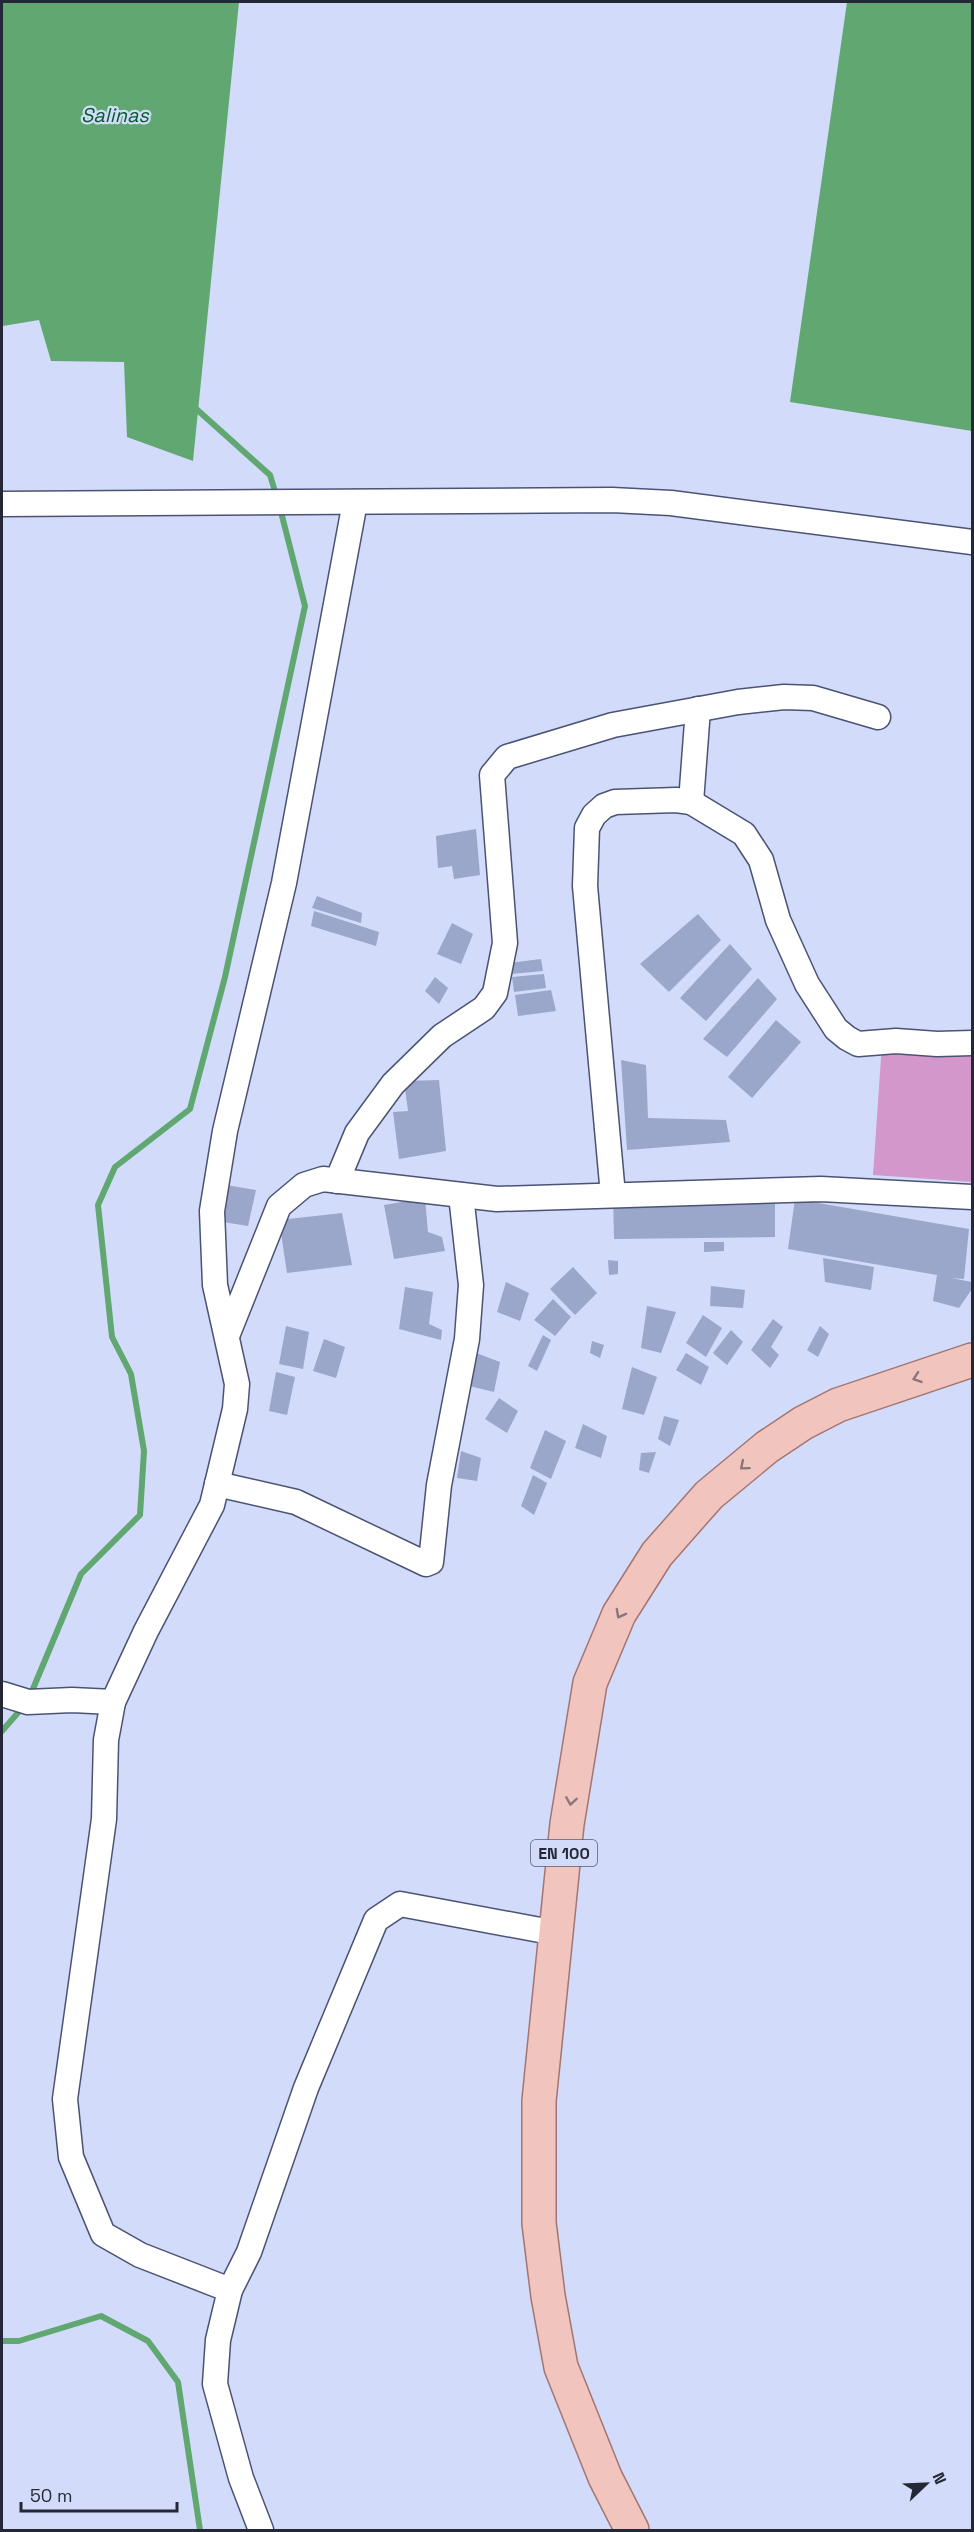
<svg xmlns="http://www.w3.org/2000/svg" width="974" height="2532" viewBox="0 0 974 2532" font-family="'Space Grotesk',sans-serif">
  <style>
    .green { fill: #d397cc }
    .water { fill: #60a772 }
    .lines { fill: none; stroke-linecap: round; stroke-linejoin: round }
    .stream { stroke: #60a772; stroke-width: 6 }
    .building { fill: #9aa6ca }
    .minor-casing { stroke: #4a5373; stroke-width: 27 }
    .primary-casing { stroke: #a37572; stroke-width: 36 }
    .minor { stroke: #fff; stroke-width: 24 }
    .primary { stroke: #f1c5be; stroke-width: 33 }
    .oneway { stroke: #8a767a }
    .labels { text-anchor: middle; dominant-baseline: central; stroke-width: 4.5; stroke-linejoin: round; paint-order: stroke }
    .shield { fill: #d2dcfa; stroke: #585e71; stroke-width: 1.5 }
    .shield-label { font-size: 16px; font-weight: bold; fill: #242836 }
    .water-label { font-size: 20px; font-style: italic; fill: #055b29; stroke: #d2dcfa }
  </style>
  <rect width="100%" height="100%" fill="#d2dcfa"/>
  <path class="green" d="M882,1043L972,1050V1182L873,1175Z"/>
  <g class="water">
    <path d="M2,2H239L193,461L127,437L124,362L51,361L39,320L3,326L2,336Z"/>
    <path d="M847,2H972V431L790,402Z"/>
  </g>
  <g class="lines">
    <g class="stream">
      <path d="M193,406L270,475L277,498"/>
      <path d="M30,1696L81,1574L140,1515L144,1451L131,1374L112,1337L98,1205L115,1167L190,1109L225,977L305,606L280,508"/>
      <path d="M2,1731L23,1707"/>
      <path d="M2,2341H19L101,2316L148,2341L178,2382L200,2530"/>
    </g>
  </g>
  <g class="building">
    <path d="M476,829L480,875L454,879L452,866L438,868L436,836Z"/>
    <path d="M317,896L362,913L361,923L312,908Z"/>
    <path d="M314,911L379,932L376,946L311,926Z"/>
    <path d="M698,914L721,940L669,992L640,964Z"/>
    <path d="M452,923L473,934L461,964L437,954Z"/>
    <path d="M730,944L752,969L706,1021L680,998Z"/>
    <path d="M541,959L543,971L511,974L509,963Z"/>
    <path d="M544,974L546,988L514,992L512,977Z"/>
    <path d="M435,977L448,988L439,1004L425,991Z"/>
    <path d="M758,978L777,999L727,1057L703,1039Z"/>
    <path d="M551,990L556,1011L518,1016L515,995Z"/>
    <path d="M776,1020L801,1042L752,1098L728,1077Z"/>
    <path d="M621,1060L646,1065L648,1118L726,1120L730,1142L627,1150Z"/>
    <path d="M439,1080L446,1151L399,1159L393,1112L408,1111L404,1081Z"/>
    <path d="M226,1185L256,1190L248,1226L223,1222Z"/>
    <path d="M613,1195L775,1200V1237L614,1239Z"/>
    <path d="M425,1198L428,1232L442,1237L445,1251L394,1259L384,1205Z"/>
    <path d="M795,1199L969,1229L964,1279L951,1278L972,1282V1289L959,1308L933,1301L937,1275L788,1249Z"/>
    <path d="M342,1213L352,1265L287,1273L279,1220Z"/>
    <path d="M704,1242H724V1251L704,1252Z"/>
    <path d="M823,1258L874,1267L871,1290L825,1282Z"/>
    <path d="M608,1260L618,1261V1274L609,1275Z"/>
    <path d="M573,1267L597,1293L575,1315L550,1289Z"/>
    <path d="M506,1282L529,1293L520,1321L497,1312Z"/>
    <path d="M711,1286L745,1290L743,1308L710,1306Z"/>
    <path d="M405,1287L433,1292L429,1324L442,1330L441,1340L399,1329Z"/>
    <path d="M553,1299L571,1317L555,1336L534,1320Z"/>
    <path d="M647,1306L676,1312L661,1353L641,1348Z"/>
    <path d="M703,1315L722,1328L706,1357L686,1343Z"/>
    <path d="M773,1319L783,1327L771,1347L779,1355L770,1368L751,1350Z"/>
    <path d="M286,1326L309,1332L303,1369L279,1364Z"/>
    <path d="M820,1326L829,1334L818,1357L807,1350Z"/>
    <path d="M731,1330L743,1342L727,1365L713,1353Z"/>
    <path d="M543,1335L551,1340L537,1371L528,1366Z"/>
    <path d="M324,1339L345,1347L336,1378L313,1371Z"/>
    <path d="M592,1341L604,1345L600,1358L590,1353Z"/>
    <path d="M471,1351L500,1362L494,1392L465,1385Z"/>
    <path d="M686,1353L709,1367L701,1385L676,1370Z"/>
    <path d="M632,1367L657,1377L644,1415L622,1409Z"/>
    <path d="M276,1372L295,1377L287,1415L269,1411Z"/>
    <path d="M499,1398L518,1411L507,1433L485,1419Z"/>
    <path d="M664,1416L679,1420L670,1446L658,1439Z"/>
    <path d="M583,1424L607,1436L601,1458L575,1448Z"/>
    <path d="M545,1430L566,1441L551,1479L530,1468Z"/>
    <path d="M461,1451L481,1458L477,1481L457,1478Z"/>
    <path d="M656,1452L649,1473L639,1470L641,1453Z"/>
    <path d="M533,1475L547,1483L534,1515L521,1506Z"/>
  </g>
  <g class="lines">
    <defs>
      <g id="minor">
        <path d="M2,504L612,500L671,503L972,542"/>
        <path d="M691,802L698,709"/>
        <path d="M337,1181L357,1133L393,1084L442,1036L484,1008L495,993L505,943L492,775L507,757L613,725L738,702L784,697L813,698L878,717"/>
        <path d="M613,1195L585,886L587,828L594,815L604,806L615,802L676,800L691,802L744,834L761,860L778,920L807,984L836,1029L847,1038L858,1044L896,1041L937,1044L972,1043"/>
        <path d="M227,1336L279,1206L304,1185L323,1179L497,1199L821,1189L972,1197"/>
        <path d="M217,1484L296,1502L426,1564L431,1562L439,1485L467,1339L471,1285L461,1195"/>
        <path d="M2,1694L28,1702L72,1700L113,1702L146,1631L212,1505L235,1409L237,1384L215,1285L212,1211L225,1131L284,883L355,502"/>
        <path d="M113,1702L106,1740L104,1819L65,2099L71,2157L103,2234L140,2255L230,2290"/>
        <path d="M261,2530L241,2478L215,2384L218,2340L230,2290L249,2252L306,2088L376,1920L400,1904L556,1933"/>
      </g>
      <path id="primary" d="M632,2530L605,2477L561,2367L548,2296L539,2223V2101L567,1824L590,1683L619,1614L657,1554L709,1495L767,1447L803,1423L838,1405L972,1360"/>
    </defs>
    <use href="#minor" class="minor-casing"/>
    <use href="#primary" class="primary-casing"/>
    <use href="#minor" class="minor"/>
    <use href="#primary" class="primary"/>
  </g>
  <defs><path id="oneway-chevron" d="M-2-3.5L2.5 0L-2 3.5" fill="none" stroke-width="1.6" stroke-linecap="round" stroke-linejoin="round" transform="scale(1.5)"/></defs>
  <g class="oneway">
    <use href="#oneway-chevron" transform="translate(917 1378) rotate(161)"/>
    <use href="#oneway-chevron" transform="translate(744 1466) rotate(140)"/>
    <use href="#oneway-chevron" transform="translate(620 1614) rotate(118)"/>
    <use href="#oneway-chevron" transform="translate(571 1801) rotate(99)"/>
  </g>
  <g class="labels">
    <rect class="shield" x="531" y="1840" width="66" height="26" rx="4.5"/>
    <g class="shield-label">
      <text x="564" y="1853">EN 100</text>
    </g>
    <g class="water-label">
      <text x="115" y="115">Salinas</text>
    </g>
  </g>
  <rect width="974" height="2532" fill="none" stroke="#242836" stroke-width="6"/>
  <g transform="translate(926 2484) rotate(67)" stroke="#d2dcfa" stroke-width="4.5" paint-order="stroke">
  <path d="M0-4.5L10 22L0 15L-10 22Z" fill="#242836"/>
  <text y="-9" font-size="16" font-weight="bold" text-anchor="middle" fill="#242836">N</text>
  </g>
  <path d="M21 2502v9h156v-9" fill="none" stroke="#242836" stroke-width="3"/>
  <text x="30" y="2502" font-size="18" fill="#242836" stroke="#d2dcfa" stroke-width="4.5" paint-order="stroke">50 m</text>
</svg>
